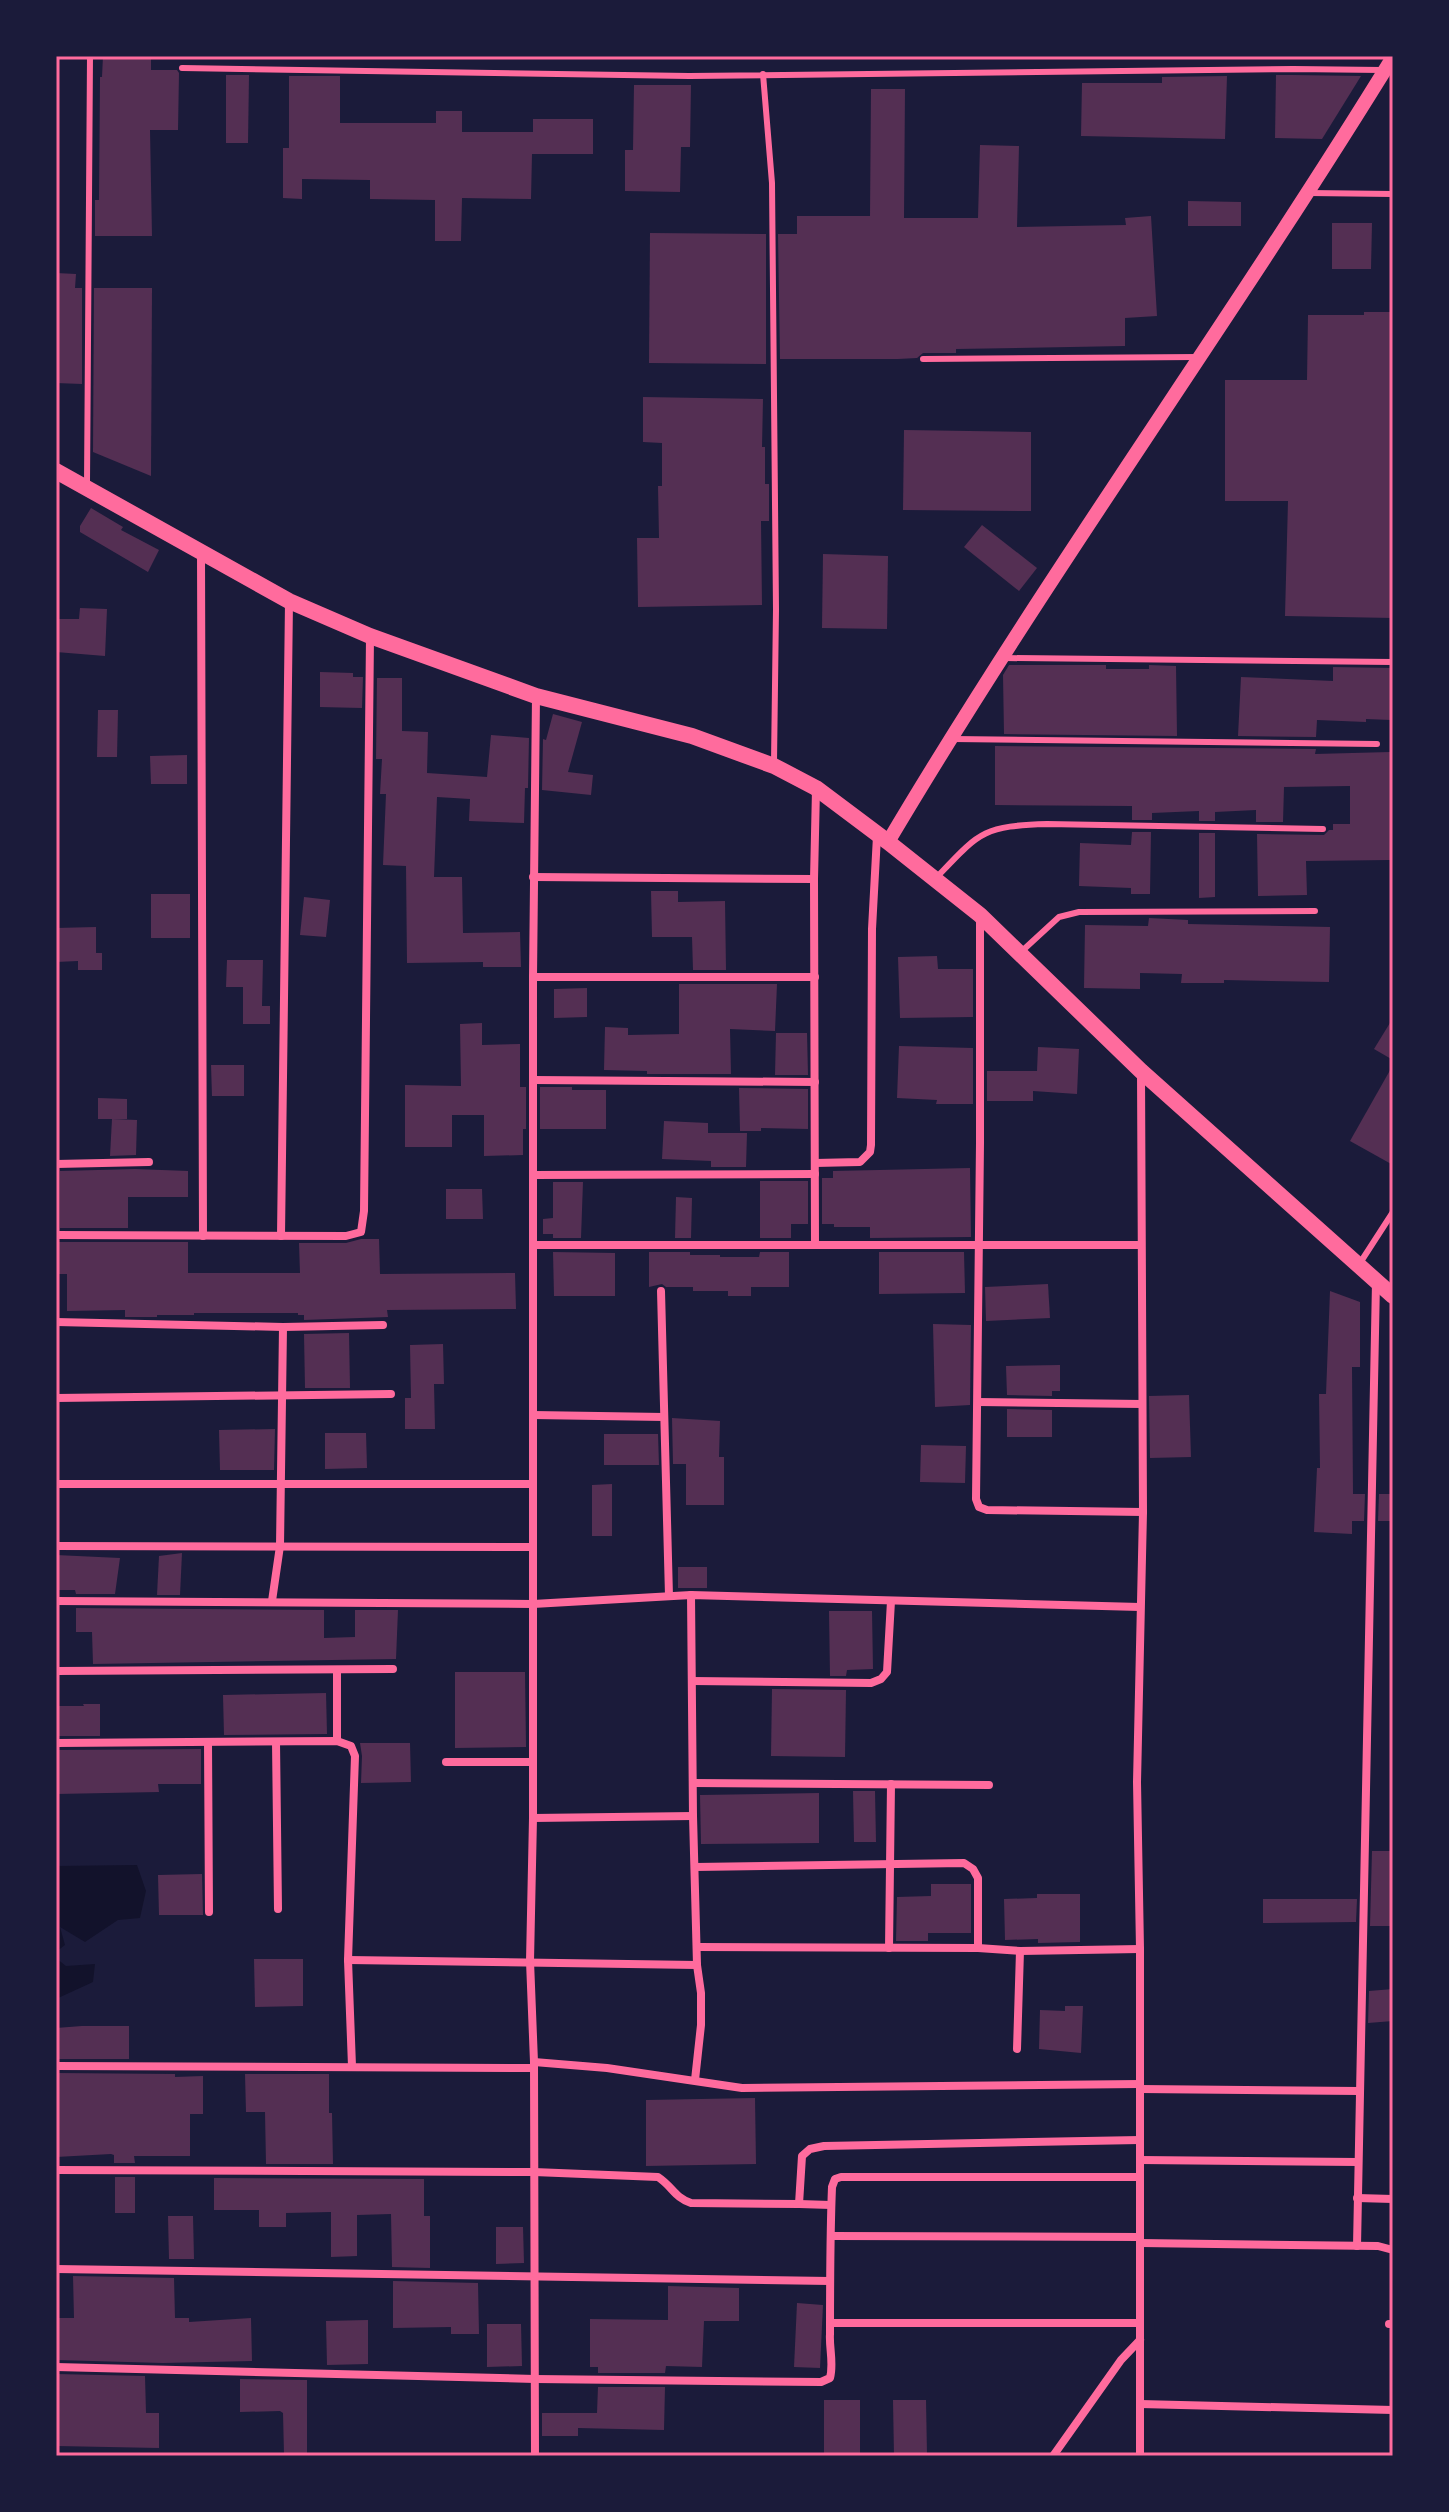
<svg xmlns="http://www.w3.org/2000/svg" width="1449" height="2512" viewBox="0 0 1449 2512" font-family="'DejaVu Sans',sans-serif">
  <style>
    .water { fill: #12122b }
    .building { fill: #542f53 }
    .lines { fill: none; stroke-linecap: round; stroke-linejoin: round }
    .service { stroke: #ff6b9d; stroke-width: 6 }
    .minor { stroke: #ff6b9d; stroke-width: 8 }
    .tertiary { stroke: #ff6b9d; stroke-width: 14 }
    .secondary { stroke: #ff6b9d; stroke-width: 16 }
    .neatline { fill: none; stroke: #ff6b9d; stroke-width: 3 }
  </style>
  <rect width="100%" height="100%" fill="#1b1b3a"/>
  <g class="water">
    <path d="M137,1865L146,1891L140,1918L118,1920L85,1942L60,1927L65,1945L56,1952V1866Z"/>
    <path d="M56,1958L66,1966L95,1964L93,1982L56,1999Z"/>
  </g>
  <g class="building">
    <path d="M103,56H151V70H177L179,73L178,130H150L152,236H95V200H99L100,77H102Z"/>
    <path d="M226,75H249L248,143H226Z"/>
    <path d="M1276,75H1293L1361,76L1322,139L1275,138Z"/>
    <path d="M289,76H340V123H436V111H462V132H533V119H593V154H532L531,199L462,198L461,241H435V200L370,199V180L302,179V199L283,198V148H289Z"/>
    <path d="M1227,76L1225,139L1081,136L1082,83H1162V77Z"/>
    <path d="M634,85H691L690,147H681L680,192L625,191V150H633Z"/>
    <path d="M871,89H905L904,218H978L980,145L1019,146L1017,227L1126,225L1125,218L1151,216L1157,316L1125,318V346L956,349V353H923L917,358L898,359H780L778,234H797V216H870Z"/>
    <path d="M1188,201L1241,202V226H1188Z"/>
    <path d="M1332,223H1372L1371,269H1332Z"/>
    <path d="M650,233L766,234V364L649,363Z"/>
    <path d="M56,273L76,274L75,288H82V384L56,383Z"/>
    <path d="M94,288H152L151,476L93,452Z"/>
    <path d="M1364,312H1393V618L1285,616L1288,501H1225V380H1307L1308,315H1364Z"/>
    <path d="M643,397L763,399L762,447H765V484H769V521H761L762,605L638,607L637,538H659L658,486H662V443L643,442Z"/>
    <path d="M904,430L1031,432V511L903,510Z"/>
    <path d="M91,508L123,527L121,530L159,550L148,572L80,532V526Z"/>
    <path d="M982,525L1037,568L1019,591L964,547Z"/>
    <path d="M823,554L888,556L887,629L822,628Z"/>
    <path d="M80,608L107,609L105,656L56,652V619H79Z"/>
    <path d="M1009,665H1106V669H1149V665L1176,666L1177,736L1004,734L1003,675Z"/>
    <path d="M1333,667L1393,668L1391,720L1366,719V722L1317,720L1316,737L1238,736L1241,677L1333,681Z"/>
    <path d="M320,672L353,673V677H363L362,708L320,707Z"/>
    <path d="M377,678H402V731L428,732L427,773L487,777L491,735L529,738L528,788H525L524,823L469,821L470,799L437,797L434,877H462L463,933L520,932L521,967H483V962L407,963L406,866L383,865L386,794H380L382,759H376Z"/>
    <path d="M98,710H118L117,757H97Z"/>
    <path d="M553,714L582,722L568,772L593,775L591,795L542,790L543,739L546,740Z"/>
    <path d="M995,746L1316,749L1315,754L1390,752V860L1306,861L1307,895L1258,896L1257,834L1324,835L1329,830H1333V824H1350V786L1284,787L1283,822H1256V810L1215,812V821H1199V811L1152,813V820H1132V806L995,805Z"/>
    <path d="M187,755V784H151L150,756Z"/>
    <path d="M1132,832H1151L1150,894H1131V888L1079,886L1080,843L1131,845Z"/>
    <path d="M1199,833H1215V897L1199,898Z"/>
    <path d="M651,891H678V902L725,901L726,970H693L692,937H652Z"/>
    <rect x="151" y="894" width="39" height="44"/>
    <path d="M304,897L330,900L326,937L300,935Z"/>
    <path d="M1149,918L1188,920V924L1330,927L1329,982L1224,980V983H1181L1182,974L1140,973V989L1084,988L1085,925L1148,926Z"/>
    <path d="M96,927V953H102V970H78V961L56,962V928Z"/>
    <path d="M937,956L938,969H973V1017L900,1018L898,957Z"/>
    <path d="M227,960H263L262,1006H270V1024H243V987H226Z"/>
    <path d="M679,984H777L775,1031L730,1029L731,1074H647V1071L604,1070L605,1027L628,1028V1035L679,1034Z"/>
    <path d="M587,988V1017L554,1018V989Z"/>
    <path d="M1393,1018V1060L1374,1049Z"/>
    <path d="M482,1023V1045L520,1044V1087H526V1129H523V1155L484,1156V1115H452V1147H405V1085L461,1086L460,1024Z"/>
    <path d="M776,1033H807L808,1075H775Z"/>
    <path d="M899,1046L973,1048V1104H936L937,1100L897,1098Z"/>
    <path d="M1038,1047L1079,1049L1077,1094L1033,1091V1101H987V1071H1037Z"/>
    <path d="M211,1065H244V1096H212Z"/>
    <path d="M1393,1065V1165L1350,1141Z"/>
    <path d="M540,1087H572V1090H606V1129H540Z"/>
    <path d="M739,1088L808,1089V1129L761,1128V1131H740Z"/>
    <path d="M98,1098L127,1099V1119H98Z"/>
    <path d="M112,1119L137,1120L136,1155L110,1156Z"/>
    <path d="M664,1121L708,1123V1133H747L746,1167H711V1161L662,1159Z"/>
    <path d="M970,1168L971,1237L870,1238V1227H834V1224H822V1178H833V1171Z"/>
    <path d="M135,1169L188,1171V1197H128V1228H60V1171Z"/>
    <path d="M760,1181H808V1224H791V1238H760Z"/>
    <path d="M553,1182H583L581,1238H553V1234H543V1219L553,1218Z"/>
    <path d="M446,1189H482L483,1219H446Z"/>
    <path d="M676,1197L692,1198L691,1238H675Z"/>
    <path d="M361,1239H379L380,1274L515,1273L516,1309L387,1310L388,1317L304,1320V1315H298V1313H194V1315H157V1317H125V1310L67,1311V1274H56V1242H188V1273H300L299,1243H346Z"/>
    <path d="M553,1252L615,1253V1296H554Z"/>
    <path d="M649,1252H690V1255H720V1257H759L760,1252H789V1287H751V1296H728V1291H693V1287H666L662,1284L649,1287Z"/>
    <path d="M879,1252H964L965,1293L879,1294Z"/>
    <path d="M1048,1284L1050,1318L986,1321L985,1287Z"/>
    <path d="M1330,1291L1360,1302V1367H1352L1353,1494H1365L1364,1521H1352V1534L1314,1532L1317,1468H1320L1319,1394H1326Z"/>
    <path d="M933,1324L971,1325L970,1405L935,1407Z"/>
    <path d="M349,1333L350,1388H305L304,1334Z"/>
    <path d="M443,1344L444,1384H434L435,1429H405V1398H411L410,1345Z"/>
    <path d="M1060,1365V1391H1052V1396L1007,1395L1006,1366Z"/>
    <path d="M1189,1395L1191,1457L1150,1458L1149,1396Z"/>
    <path d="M1007,1409L1052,1410V1437H1007Z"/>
    <path d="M672,1418L720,1421L719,1457H724V1505H686V1464H673Z"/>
    <path d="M275,1429L274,1470H220L219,1430Z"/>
    <path d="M325,1433H366L367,1468L325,1469Z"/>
    <path d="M604,1434H658L659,1465H604Z"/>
    <path d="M921,1445L966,1446L965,1483L920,1482Z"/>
    <path d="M612,1484V1536H592V1485Z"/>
    <path d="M1379,1494H1393V1521H1378Z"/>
    <path d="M182,1553L180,1595H157L159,1556Z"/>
    <path d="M56,1555L120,1558L115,1594H76L75,1590H56Z"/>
    <rect x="678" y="1567" width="29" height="21"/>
    <path d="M76,1608L324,1610V1638L355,1637V1610H398L396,1659L93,1664L92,1632H76Z"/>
    <path d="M829,1611H872L873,1669L847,1670L846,1676H830Z"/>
    <path d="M455,1672H525L526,1747L455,1748Z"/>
    <path d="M772,1689L846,1690L845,1757L771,1756Z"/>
    <path d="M326,1693L327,1734L224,1735L223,1695Z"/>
    <path d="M83,1704H100V1736H56V1706H84Z"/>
    <path d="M360,1743H410L411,1782L361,1783L362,1756Z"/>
    <path d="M201,1749V1784H158L159,1792L56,1794V1750Z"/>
    <path d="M853,1791H875L876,1842H854Z"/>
    <path d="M819,1793V1843L701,1844L700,1795Z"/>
    <path d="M1372,1851H1393V1926H1370Z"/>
    <path d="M202,1874L203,1915H159L158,1875Z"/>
    <path d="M931,1884H971V1933H928V1941H896L897,1897L931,1896Z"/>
    <path d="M1037,1894H1080V1942L1038,1943V1939L1005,1940L1004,1899L1037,1898Z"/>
    <path d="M1263,1899H1357L1356,1922L1263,1923Z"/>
    <path d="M254,1959H303V2006L255,2007Z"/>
    <path d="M1393,1989V2021L1368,2023L1369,1991Z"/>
    <path d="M1065,2006H1083L1081,2053L1039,2049L1040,2010L1065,2011Z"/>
    <path d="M82,2026H129V2059H56V2028Z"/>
    <path d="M56,2073L175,2074V2077L203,2076V2114H190V2156H134L135,2163H114V2155L111,2154L56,2157Z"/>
    <path d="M245,2074H329V2113H332L333,2164H266L265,2112H246Z"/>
    <path d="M755,2098L756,2164L646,2166V2100Z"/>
    <rect x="115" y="2177" width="20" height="36"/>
    <path d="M214,2178L424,2179V2216H430V2268L392,2267L391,2214L357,2215V2256L331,2257V2212L286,2213V2227H259V2210H214Z"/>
    <path d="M168,2216H193L194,2259H169Z"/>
    <path d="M496,2227H523L524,2263L496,2264Z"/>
    <path d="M73,2276L174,2278L175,2318H189V2322L251,2318L252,2361L163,2363L56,2360V2318H74Z"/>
    <path d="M393,2281L478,2283L479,2334H451V2327L393,2328Z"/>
    <path d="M668,2286L739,2288V2321H704L702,2367L666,2366L665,2373H598V2367H590V2319L668,2320Z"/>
    <path d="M797,2303L823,2305L820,2368L794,2367Z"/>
    <path d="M368,2320V2364L327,2365L326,2321Z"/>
    <path d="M487,2324H521L522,2366L487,2367Z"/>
    <path d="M56,2374L145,2376L146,2413H159V2448L57,2446Z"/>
    <path d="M240,2379L307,2380V2454H284L283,2413L280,2411L240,2412Z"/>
    <path d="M598,2387H665L664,2430L578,2428V2436H542V2413H597Z"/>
    <rect x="824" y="2400" width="36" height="56"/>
    <path d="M893,2400H926L927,2455L894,2456Z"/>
  </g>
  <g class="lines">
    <g class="service">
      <path d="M182,68L689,76L1293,69L1382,70"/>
      <path d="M763,74L772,183L776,609L774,762"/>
      <path d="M1309,193L1393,194"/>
      <path d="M923,359L1198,357"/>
      <path d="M87,484L90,56"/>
      <path d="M1005,658L1393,662"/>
      <path d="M953,739L1377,744"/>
      <path d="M935,879C979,833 981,826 1047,824L1323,829"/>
      <path d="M1022,951L1059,917L1079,912L1315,911"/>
      <path d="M1360,1263L1393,1212"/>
    </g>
    <g class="minor">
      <path d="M201,553L203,1236"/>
      <path d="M533,877L814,879"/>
      <path d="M980,916V1143L976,1499L979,1507L987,1510L1143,1512"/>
      <path d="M533,977H815"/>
      <path d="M533,1080L815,1082"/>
      <path d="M815,1163L860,1162L870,1152L871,1145L872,929L877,836"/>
      <path d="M56,1164L149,1162"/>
      <path d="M533,1175L815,1174"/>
      <path d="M56,1235L346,1236L361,1232L364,1211L370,637"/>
      <path d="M281,1236L289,602"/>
      <path d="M533,1245H1141"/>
      <path d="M815,1245L814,879L816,789"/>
      <path d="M661,1291L669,1596"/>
      <path d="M56,1322L283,1327L383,1325"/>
      <path d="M56,1398L391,1394"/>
      <path d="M978,1402L1142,1404"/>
      <path d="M533,1415L664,1417"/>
      <path d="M56,1484H532"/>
      <path d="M56,1546L533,1547"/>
      <path d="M691,1595L693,1816L697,1965L701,1993V2025L695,2080"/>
      <path d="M56,1601L533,1604L691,1595L1140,1607"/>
      <path d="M272,1601L280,1546L283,1327"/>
      <path d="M337,1670V1741"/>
      <path d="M56,1671L393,1669"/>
      <path d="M692,1681L871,1683L881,1679L887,1672L891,1601"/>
      <path d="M208,1742L209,1912"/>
      <path d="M276,1742L278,1909"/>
      <path d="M56,1743L337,1741L351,1746L355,1756L348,1960L352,2066"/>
      <path d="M446,1762H533"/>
      <path d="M693,1783L989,1785"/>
      <path d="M533,1818L693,1816"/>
      <path d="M695,1867L964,1863L973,1869L978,1878V1948"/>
      <path d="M697,1947L978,1948L1020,1951L1140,1949"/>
      <path d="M889,1948L891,1784"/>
      <path d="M348,1960L697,1965"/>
      <path d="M1017,2049L1020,1951"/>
      <path d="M534,2062L607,2068L742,2088L1140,2084"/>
      <path d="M56,2066L534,2068"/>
      <path d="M1140,2089L1359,2091"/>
      <path d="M1140,2160L1358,2162"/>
      <path d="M56,2170L534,2172L658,2177C673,2187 674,2197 691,2203L799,2204L802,2156L810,2149L824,2146L1140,2140"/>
      <path d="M1357,2198L1393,2199"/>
      <path d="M799,2204L831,2205"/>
      <path d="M831,2236L1140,2237"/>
      <path d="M1140,2243L1378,2246L1393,2250"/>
      <path d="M1357,2246L1376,1282"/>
      <path d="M56,2269L830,2281"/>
      <path d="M830,2323H1140"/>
      <path d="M1389,2324H1393"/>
      <path d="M56,2367L535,2379L821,2382L830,2378C834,2363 829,2348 830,2334C830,2285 830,2236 832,2187L835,2179L841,2177H1140"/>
      <path d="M1140,2404L1393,2410"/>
      <path d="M535,2456L534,2062L530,1961L533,1818V977L536,696"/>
      <path d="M1053,2456L1121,2360L1140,2340"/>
      <path d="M1140,2456V1949L1137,1782L1143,1512L1141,1073"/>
    </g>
    <path class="tertiary" d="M888,842C1047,574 1230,322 1393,57"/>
    <path class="secondary" d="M56,471L289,601L370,636L536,696L692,736L774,766L816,788L888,842L980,915L1141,1071L1393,1296"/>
  </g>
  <rect width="1449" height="2512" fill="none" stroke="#1b1b3a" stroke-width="116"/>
  <rect x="58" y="58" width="1333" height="2396" class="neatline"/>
</svg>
